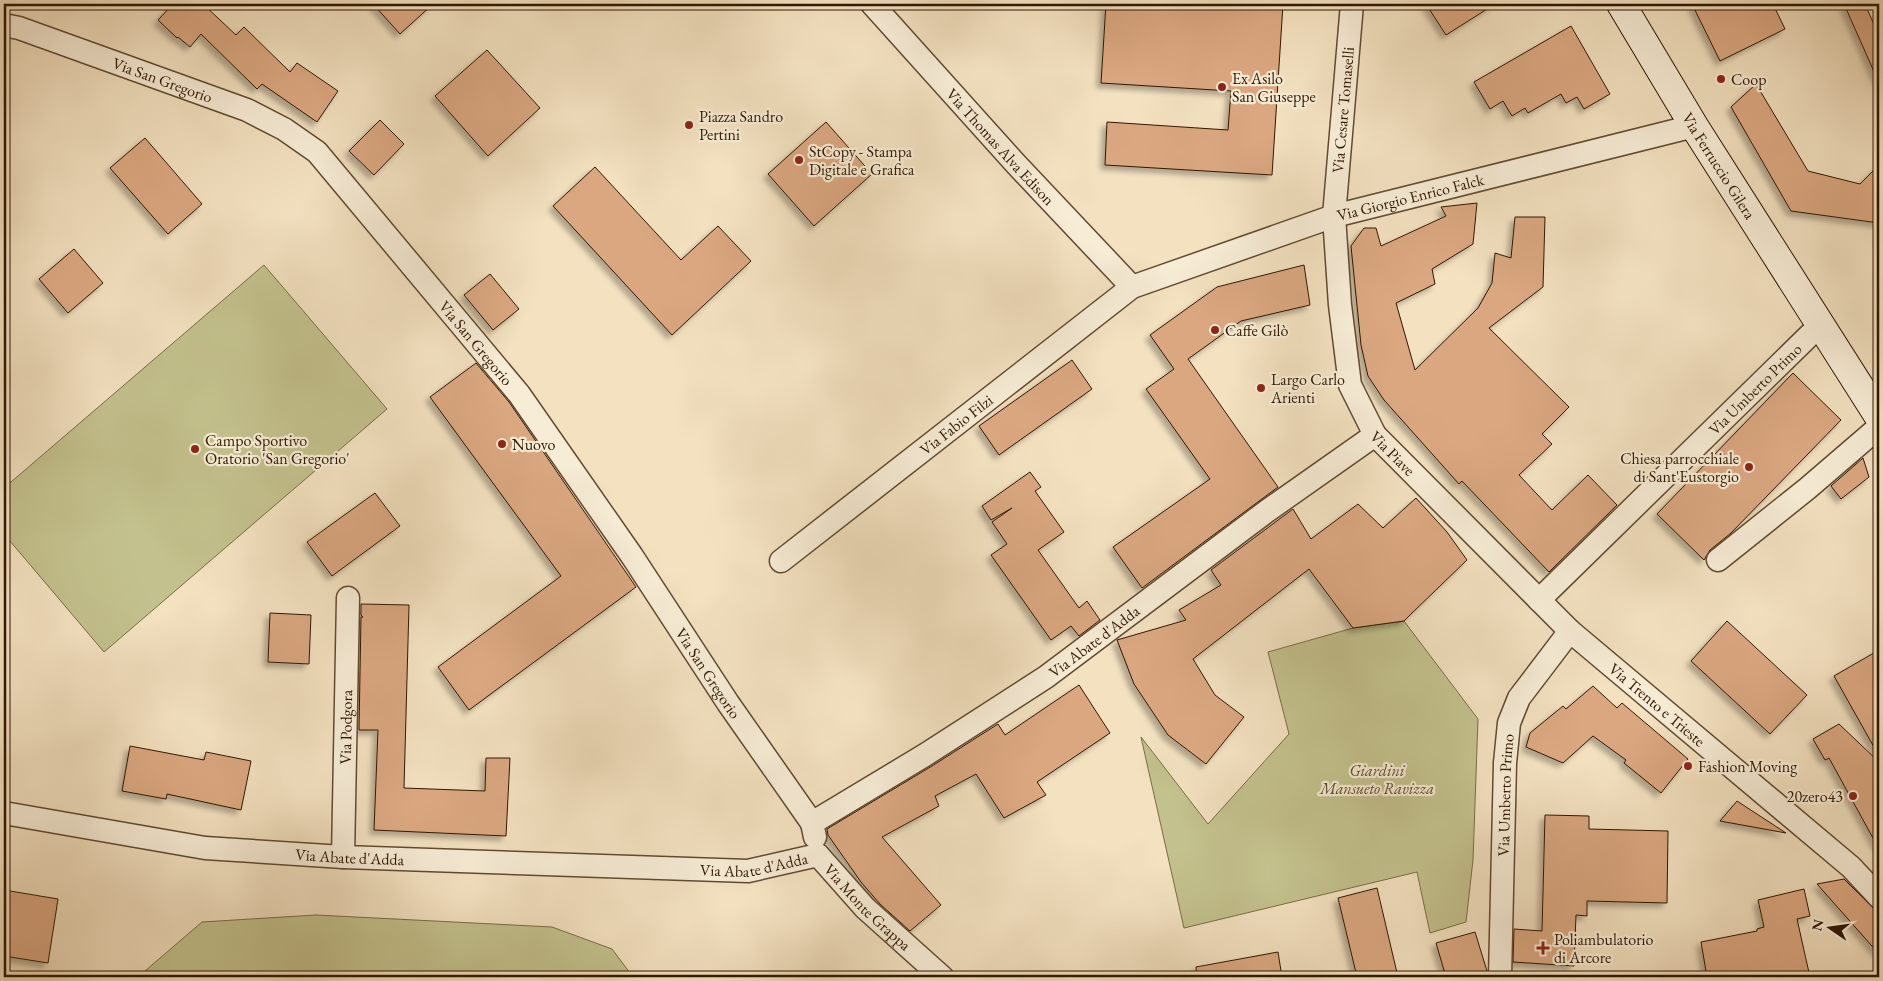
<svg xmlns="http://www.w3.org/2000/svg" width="1883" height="981" viewBox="0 0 1883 981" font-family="'EB Garamond',serif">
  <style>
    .green { fill: #c3c18d; stroke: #7a6c46 }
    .building { fill: #daa780; stroke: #301700; filter: url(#shadow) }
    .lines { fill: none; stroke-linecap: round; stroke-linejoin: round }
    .street-casing { stroke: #614a30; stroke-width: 25 }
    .secondary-casing { stroke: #301700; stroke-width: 30 }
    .street { stroke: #f7ecd6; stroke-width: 22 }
    .secondary { stroke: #f7ecd6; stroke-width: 28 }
    .poi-dot { fill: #8f2418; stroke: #f7ecd6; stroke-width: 2 }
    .labels { text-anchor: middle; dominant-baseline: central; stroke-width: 4.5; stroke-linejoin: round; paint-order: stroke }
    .poi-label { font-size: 16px; fill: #301700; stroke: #f7ecd6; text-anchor: start }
    .street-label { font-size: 16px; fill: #301700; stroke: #f7ecd6 }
    .park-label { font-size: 16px; font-style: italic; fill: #5c4a2a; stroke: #f7ecd6 }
  </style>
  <defs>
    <filter id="shadow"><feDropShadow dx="-4.5" dy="4.5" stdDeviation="2.5" flood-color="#0004"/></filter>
  </defs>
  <rect width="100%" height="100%" fill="#f3e1c0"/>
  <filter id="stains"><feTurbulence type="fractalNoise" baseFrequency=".004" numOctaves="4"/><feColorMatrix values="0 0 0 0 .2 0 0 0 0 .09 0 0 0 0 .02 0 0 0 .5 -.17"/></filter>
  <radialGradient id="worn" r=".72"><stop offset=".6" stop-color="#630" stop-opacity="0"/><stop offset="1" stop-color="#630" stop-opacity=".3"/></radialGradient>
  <g class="green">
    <path d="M264,265L387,409L104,652L4,534V488Z"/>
    <path d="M1404,621L1478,719L1473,860L1466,922L1430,933L1417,872L1184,928L1141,737L1208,824L1289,734L1268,652L1353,628Z"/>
    <path d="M316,915L552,927L612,949L633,977H138L202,922Z"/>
  </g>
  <g class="building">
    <path d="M173,4H203L236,35L244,27L290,72L297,63L338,91L317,122L262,84L257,89L201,34L190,47L178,37L177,38L158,20Z"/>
    <path d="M373,4H433L400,34Z"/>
    <path d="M1106,4H1283L1272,175L1105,165L1107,122L1228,130L1231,91L1101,83Z"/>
    <path d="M1426,4H1495L1446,35Z"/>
    <path d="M1692,4H1773L1785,29L1720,61Z"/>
    <path d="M1844,4H1865L1879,36V83Z"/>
    <path d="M1571,26L1610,94L1584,109L1577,97L1566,103L1561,94L1528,113L1525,108L1512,116L1503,101L1490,109L1474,82Z"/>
    <path d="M487,50L540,108L488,156L435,96Z"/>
    <path d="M1756,84L1808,171L1860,184L1879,165V223L1791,211L1731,107Z"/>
    <path d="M380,120L404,144L374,175L349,151Z"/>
    <path d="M826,122L872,174L814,226L768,174Z"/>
    <path d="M145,138L202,204L168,234L110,168Z"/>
    <path d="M595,167L681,260L718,226L751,261L672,335L553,206Z"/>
    <path d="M1477,203L1473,244L1432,269L1435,284L1396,303L1415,370L1478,308L1492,283L1495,253L1511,258L1515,217H1545L1543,287L1489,328L1569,407L1542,434L1552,444L1519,475L1552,510L1588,475L1617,505L1549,572L1462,481L1459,484L1384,400L1368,376L1361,345L1351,246L1364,228H1376L1381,246L1446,216L1441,207Z"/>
    <path d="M74,249L103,283L68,313L39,279Z"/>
    <path d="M1304,265L1310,305L1241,321L1188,359L1278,487L1142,588L1113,547L1210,479L1146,389L1174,369L1150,335L1217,287Z"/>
    <path d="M490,274L519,309L493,330L464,295Z"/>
    <path d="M1072,360L1092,389L999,455L979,426Z"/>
    <path d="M476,363L509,402L636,587L469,710L438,667L561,576L430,397Z"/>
    <path d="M1793,373L1841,420L1731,533L1710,550L1704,560L1657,514Z"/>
    <path d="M1863,458L1869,477L1841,499L1831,486Z"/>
    <path d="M1030,472L1041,487L1035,491L1064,532L1038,550L1079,608L1087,601L1100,620L1079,636L1071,626L1051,640L991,555L1007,544L992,522L1012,508L991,520L982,506Z"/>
    <path d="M375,493L400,526L332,576L307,542Z"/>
    <path d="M1416,498L1447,532L1467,560L1411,614L1404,621L1353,628L1309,569L1193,659L1215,695L1244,717L1206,764L1168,735L1134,684L1117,640L1186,620L1179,610L1221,585L1211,570L1293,509L1311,539L1358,504L1383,528Z"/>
    <path d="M361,604L409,605L404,788L485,791L486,758H510L506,836L374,830L378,730H359L361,617H363L361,615Z"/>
    <path d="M270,613L311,615L309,664L268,662Z"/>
    <path d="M1727,621L1807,695L1770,734L1691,661Z"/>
    <path d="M1879,650V756L1834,676Z"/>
    <path d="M1079,685L1110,733L1037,782L1046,795L1004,818L976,774L935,796L939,806L882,837L941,905L910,931L880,904L861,882L828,835L827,829L932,766L998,724L1005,735Z"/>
    <path d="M1593,686L1617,708L1622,703L1688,759L1661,793L1624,763L1626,760L1593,736L1563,763L1526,747L1530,733L1563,706L1566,709Z"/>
    <path d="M1839,724L1879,762V849L1829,758L1825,760L1813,739Z"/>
    <path d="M130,746L204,760L206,752L251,761L241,810L167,794L166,799L122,791Z"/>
    <path d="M1737,801L1786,833L1720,821Z"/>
    <path d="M1545,815L1589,816V829L1668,831L1667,903L1587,901V916L1576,915L1574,966L1513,962L1514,929L1542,931Z"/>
    <path d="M1844,879L1879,914V954L1817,884Z"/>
    <path d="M1377,888L1398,977H1357L1338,898Z"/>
    <path d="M1804,889L1810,916L1797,919L1810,977H1707L1701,942L1757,931V929L1764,927L1758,900Z"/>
    <path d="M4,890L58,899L48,963L4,956Z"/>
    <path d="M1475,932L1487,971V977H1446L1436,943Z"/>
    <path d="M1278,952L1282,977H1197L1196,967Z"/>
  </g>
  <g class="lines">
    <defs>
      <g id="street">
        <path id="s1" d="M872,4L1015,163L1132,287"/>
        <path id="s2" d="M1352,4L1334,216L1340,305L1350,385L1375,435L1570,631L1851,867L1879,897"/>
        <path id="s3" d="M4,25L19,28L247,110L284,129L317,152L519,394L632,556L728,703L812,823"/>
        <path d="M1718,560L1808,488L1879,427"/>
        <path id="s4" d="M781,561L1132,287L1334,216L1694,126"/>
        <path id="s5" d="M1539,600L1821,324"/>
        <path id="s6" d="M4,813L205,848L343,857L748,871L818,855"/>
        <path id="s7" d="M815,837L812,823L925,755L1046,677L1267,511L1375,435"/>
        <path id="s8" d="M818,855L865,908L942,977"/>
        <path id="s9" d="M343,857L348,598"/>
        <path id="s10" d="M1500,977L1505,763L1509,723L1519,698L1570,631"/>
      </g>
      <g id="secondary">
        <path id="s11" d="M1621,4L1694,126L1879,417"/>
      </g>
    </defs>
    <use href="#street" class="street-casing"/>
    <use href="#secondary" class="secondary-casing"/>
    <use href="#street" class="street"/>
    <use href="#secondary" class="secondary"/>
  </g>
  <g class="poi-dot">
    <circle cx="1721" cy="79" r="5"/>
    <circle cx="1222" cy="87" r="5"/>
    <circle cx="689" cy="125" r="5"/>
    <circle cx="799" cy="160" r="5"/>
    <circle cx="1215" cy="330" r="5"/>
    <circle cx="1261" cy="388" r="5"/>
    <circle cx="502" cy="444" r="5"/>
    <circle cx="195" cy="449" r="5"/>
    <circle cx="1749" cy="467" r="5"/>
    <circle cx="1688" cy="766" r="5"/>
    <circle cx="1853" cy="796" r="5"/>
    <path d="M1540.5 940.5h5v5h5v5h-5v5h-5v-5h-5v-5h5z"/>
  </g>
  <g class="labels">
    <g class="poi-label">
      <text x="1232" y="78">Ex Asilo<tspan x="1232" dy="18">San Giuseppe</tspan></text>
      <text x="1731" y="79">Coop</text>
      <text x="699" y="116">Piazza Sandro<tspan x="699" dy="18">Pertini</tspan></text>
      <text x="809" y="151">StCopy - Stampa<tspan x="809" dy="18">Digitale e Grafica</tspan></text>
      <text x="1225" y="330">Caffe Gilò</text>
      <text x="1271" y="379">Largo Carlo<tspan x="1271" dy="18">Arienti</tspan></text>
      <text x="205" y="440">Campo Sportivo<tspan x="205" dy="18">Oratorio 'San Gregorio'</tspan></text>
      <text x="512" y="444">Nuovo</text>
      <text x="1739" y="458" text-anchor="end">Chiesa parrocchiale<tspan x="1739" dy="18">di Sant'Eustorgio</tspan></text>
      <text x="1698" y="766">Fashion Moving</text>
      <text x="1843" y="796" text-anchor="end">20zero43</text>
      <text x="1554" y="939">Poliambulatorio<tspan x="1554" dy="18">di Arcore</tspan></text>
    </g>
    <g class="street-label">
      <text stroke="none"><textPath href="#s3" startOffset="168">Via San Gregorio</textPath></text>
      <text transform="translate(1343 110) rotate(-85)">Via Cesare Tomaselli</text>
      <text stroke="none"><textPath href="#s1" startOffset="192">Via Thomas Alva Edison</textPath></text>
      <text stroke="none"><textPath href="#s11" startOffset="189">Via Ferruccio Gilera</textPath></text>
      <text stroke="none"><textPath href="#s4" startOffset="738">Via Giorgio Enrico Falck</textPath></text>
      <text stroke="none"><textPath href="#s3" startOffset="588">Via San Gregorio</textPath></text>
      <text stroke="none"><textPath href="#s5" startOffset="302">Via Umberto Primo</textPath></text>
      <text stroke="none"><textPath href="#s4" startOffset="222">Via Fabio Filzi</textPath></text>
      <text stroke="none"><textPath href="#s2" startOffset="464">Via Piave</textPath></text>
      <text stroke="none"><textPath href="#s7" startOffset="350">Via Abate d'Adda</textPath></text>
      <text stroke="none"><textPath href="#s3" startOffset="992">Via San Gregorio</textPath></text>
      <text stroke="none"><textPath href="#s2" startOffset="829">Via Trento e Trieste</textPath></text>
      <text stroke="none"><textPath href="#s9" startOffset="130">Via Podgora</textPath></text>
      <text stroke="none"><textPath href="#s10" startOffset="182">Via Umberto Primo</textPath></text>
      <text stroke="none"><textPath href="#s6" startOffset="349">Via Abate d'Adda</textPath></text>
      <text stroke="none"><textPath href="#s6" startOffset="754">Via Abate d'Adda</textPath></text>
      <text stroke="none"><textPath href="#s8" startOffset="72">Via Monte Grappa</textPath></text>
    </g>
    <g class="park-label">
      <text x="1377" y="770">Giardini<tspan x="1377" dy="18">Mansueto Ravizza</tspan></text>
    </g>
  </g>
  <rect width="1883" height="981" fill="none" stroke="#f3e1c0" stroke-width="20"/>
  <rect x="5" y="5" width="1873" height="971" fill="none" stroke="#301700" stroke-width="2.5"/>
  <rect x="10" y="10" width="1863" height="961" fill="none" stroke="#301700"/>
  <g transform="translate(1830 928) rotate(283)" stroke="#f7ecd6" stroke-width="4" paint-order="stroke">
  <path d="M0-4L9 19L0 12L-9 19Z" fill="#301700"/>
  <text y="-8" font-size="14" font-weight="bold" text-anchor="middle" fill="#301700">N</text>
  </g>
  <rect width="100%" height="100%" filter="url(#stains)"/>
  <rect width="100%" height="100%" fill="url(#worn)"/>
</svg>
